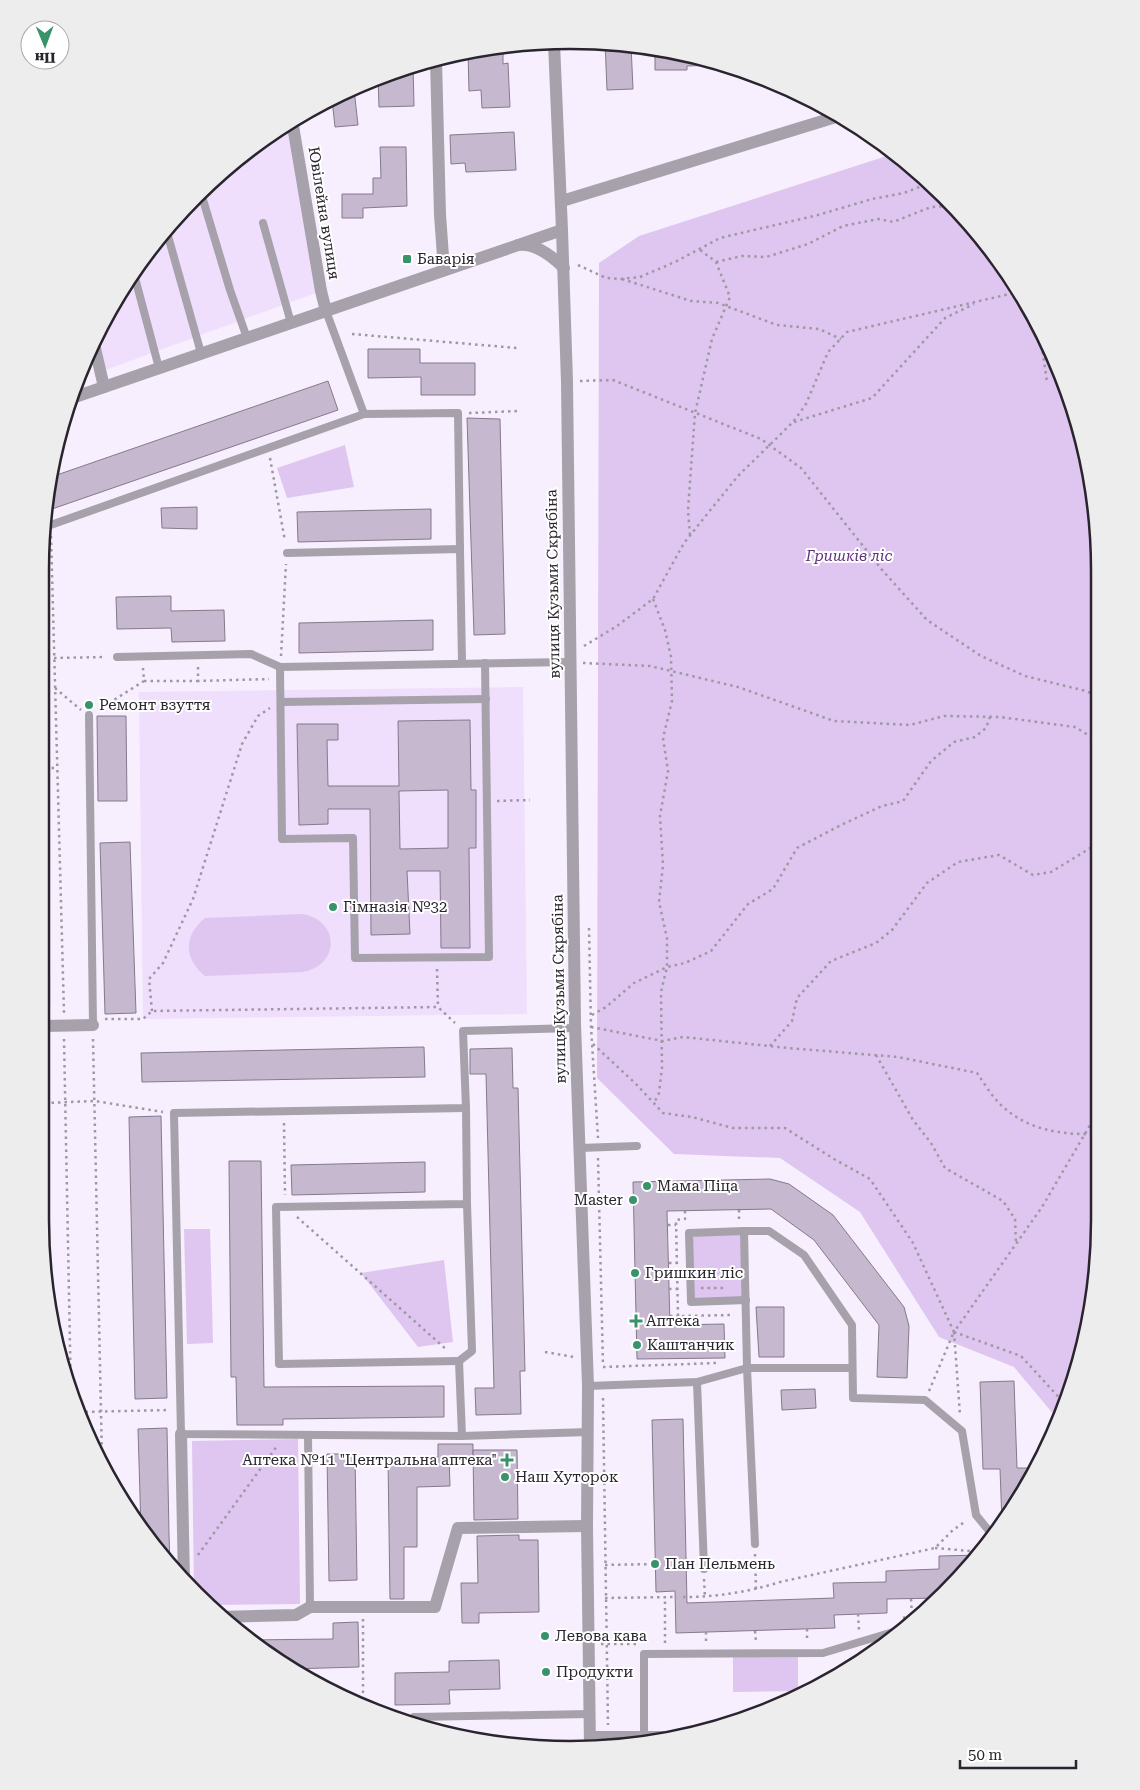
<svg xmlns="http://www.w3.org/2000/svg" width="1140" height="1790" viewBox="0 0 1140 1790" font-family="'Roboto Serif',serif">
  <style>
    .built { fill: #efdefc }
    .green { fill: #dec6f0 }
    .building { fill: #c5b8cf; stroke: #85798e; fill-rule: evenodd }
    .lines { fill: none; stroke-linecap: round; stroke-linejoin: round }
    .path { stroke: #9e98a3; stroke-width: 2.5; stroke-dasharray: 2.5 4; stroke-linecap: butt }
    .service { stroke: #a6a1ab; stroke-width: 8 }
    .minor { stroke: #a6a1ab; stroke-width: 12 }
    .tertiary { stroke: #a6a1ab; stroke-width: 12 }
    .poi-dot { fill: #38936a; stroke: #fff; stroke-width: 2 }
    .labels { text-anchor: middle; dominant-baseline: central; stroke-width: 4; stroke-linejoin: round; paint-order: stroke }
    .street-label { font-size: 15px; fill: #29242d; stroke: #fff }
    .poi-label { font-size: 15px; fill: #29242d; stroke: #fff; text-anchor: start }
    .park-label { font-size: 15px; font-style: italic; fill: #61327e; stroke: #fff }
    .rim { fill: none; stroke: #29242d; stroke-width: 2.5 }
  </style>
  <rect width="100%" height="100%" fill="#f7effd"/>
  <g class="built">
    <path d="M292,120L321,291L100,372L93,345L150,247L221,171Z"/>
    <path d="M523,687L527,1014L143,1019L139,692Z"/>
    <path d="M45,791H46L51,1005L45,1006Z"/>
  </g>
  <g class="green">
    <path d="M896,153L990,247L1045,335L1082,433L1099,535L1095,1289L1060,1422L1014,1367L939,1337L860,1212L780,1158L674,1154L597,1078L599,263L639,236Z"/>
    <path d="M345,445L354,487L287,498L277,468Z"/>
    <path d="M303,914C340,921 340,965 303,972L205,976C183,958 184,935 205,918Z"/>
    <path d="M184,1229H210L213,1343L187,1344Z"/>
    <path d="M742,1233L745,1299L692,1300L691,1234Z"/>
    <path d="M444,1260L453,1342L418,1347L361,1273Z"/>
    <path d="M298,1439L300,1604L207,1605L194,1593L192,1441Z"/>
    <path d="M798,1655V1691L733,1692V1656Z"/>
  </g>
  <g class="building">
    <path d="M605,41L631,45L633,89L607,90Z"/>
    <path d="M503,44V64L508,63L510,107L482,108L481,90L469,91L468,52Z"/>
    <path d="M655,49L707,58L716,61V65L687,66V70H655Z"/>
    <path d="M413,65L414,106L379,107L378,78L400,68Z"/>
    <path d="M354,89L358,125L335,127L332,99Z"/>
    <path d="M514,132L516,170L466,172L465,163L451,164L450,135Z"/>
    <path d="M380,147H406L407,206L363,208V218H342V194H373V178H381Z"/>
    <path d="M368,349H420V363H475V395H421V377L368,378Z"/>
    <path d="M328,381L338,410L52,509L46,494L51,477Z"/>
    <path d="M467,418L500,419L505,634L474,635Z"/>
    <path d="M197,507V529L162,528L161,508Z"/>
    <path d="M431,509V539L298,542L297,512Z"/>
    <path d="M171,596V611L224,610L225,641L172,642L171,628L117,629L116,597Z"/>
    <path d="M433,620V650L299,653V623Z"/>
    <path d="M97,716H126L127,801H98Z"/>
    <path d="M470,720L471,790H476V848H469L470,948H441L440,871H407L410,934L371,935L370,809H328V824L299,825L297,724H338V740H327L328,786H399L398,721ZM448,790V848L400,849L399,791Z"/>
    <path d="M130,842L136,1013L105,1014L100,843Z"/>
    <path d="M424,1047L425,1077L142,1082L141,1053Z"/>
    <path d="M512,1048L513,1088H518L525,1371H520L521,1414L476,1415L475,1388H494L486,1074H470V1049Z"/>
    <path d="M161,1116L167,1398L135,1399L129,1117Z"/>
    <path d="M229,1161H261L264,1387L444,1386V1417L283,1419V1425H237L236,1377H231Z"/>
    <path d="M425,1162V1192L292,1195L291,1165Z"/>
    <path d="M770,1179L789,1184L833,1215L904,1307L909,1326L907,1378L877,1377L879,1325L814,1240L771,1209L667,1211L670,1325L724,1324L725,1358L637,1359L633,1182Z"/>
    <path d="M756,1307H784V1357H759Z"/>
    <path d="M1014,1381L1017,1468H1034L1002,1523L1000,1469H983L980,1382Z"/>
    <path d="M815,1389L816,1408L782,1410L781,1390Z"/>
    <path d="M683,1419L687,1603L834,1598L833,1583L886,1582V1571L939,1569V1556L980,1555L953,1586H940V1598L887,1599V1613L834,1615L835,1628L676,1633L675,1591L656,1592L652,1420Z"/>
    <path d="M167,1428L169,1535L170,1564L141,1529L138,1429Z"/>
    <path d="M438,1444H473V1457H449L450,1486L417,1487V1547H404V1599H390L388,1458L438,1457Z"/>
    <path d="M473,1450H517L518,1519L474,1520Z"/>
    <path d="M327,1454H355L357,1580L329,1581Z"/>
    <path d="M519,1535V1540H538L539,1612L479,1613V1623H462L461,1583H478L477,1536Z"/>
    <path d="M358,1622L359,1667L289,1669L247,1640L333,1639V1623Z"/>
    <path d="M499,1660L500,1689L449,1690L450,1704L395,1705V1673L449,1672V1661Z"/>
  </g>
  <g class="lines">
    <g class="path">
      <path d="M716,262L742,256L766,257L808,244L843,226L879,219L893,222L931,207L949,206"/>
      <path d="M578,265L606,278L621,279L640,277L675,262L720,238L818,215L872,199L904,193L927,184"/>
      <path d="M622,279L691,301L718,303L777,325L819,329L841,339"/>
      <path d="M1039,326L1047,382"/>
      <path d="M352,334L517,348"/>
      <path d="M580,381L613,380L761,439L801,468L883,571L927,620L981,656L1025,676L1086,691L1098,696"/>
      <path d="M469,413L519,411"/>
      <path d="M794,422L872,398L945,318L974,304"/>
      <path d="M270,458L285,541"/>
      <path d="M690,535L688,510L695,413L712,339L730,297L716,262L699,249"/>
      <path d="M51,536L64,1013"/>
      <path d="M653,599L665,630L671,657L672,701L663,738L668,771L660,816L663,865L659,902L667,938V967L661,992L662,1068L659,1093L654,1103"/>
      <path d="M584,646L617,626L653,599L684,543L712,508L738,476L793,422L806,404L828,352L847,332L1018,292"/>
      <path d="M281,656L286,564"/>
      <path d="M54,658L106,657"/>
      <path d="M583,663L650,666L738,687L834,721L910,725L944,716L1000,717L1075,727L1098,741"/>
      <path d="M198,667V681L269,679"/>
      <path d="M144,681H198"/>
      <path d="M55,688L81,710"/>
      <path d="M98,710L144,681L143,668"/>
      <path d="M45,768H57"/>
      <path d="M497,801L530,800"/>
      <path d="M589,928L591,1027L598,1138"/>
      <path d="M437,969L438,1007"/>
      <path d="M152,1011L149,979L163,963L193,899L242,744L258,716L270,708"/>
      <path d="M592,1015L606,1007L634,983L667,967L685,963L711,951L748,904L773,889L797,848L841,825L882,806L903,801L931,761L954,742L975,737L986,728L990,717"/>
      <path d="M105,1019H143L152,1011L438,1007L455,1023"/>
      <path d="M591,1027L663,1041L683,1037L788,1048L898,1057L977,1073C984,1083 991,1095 1000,1104C1026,1130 1061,1135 1096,1134"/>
      <path d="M64,1039L71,1397"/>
      <path d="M93,1039L102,1459"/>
      <path d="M593,1044L636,1084L663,1113L692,1117L733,1128H785L834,1159L870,1179L913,1243L954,1332L1042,1207L1096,1115"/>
      <path d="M770,1046L792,1021L797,998L831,961L876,943L892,930L927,883L958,862L999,855L1033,875L1051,872L1097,844"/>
      <path d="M876,1055L913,1120L931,1143L945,1168L1003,1201L1015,1219L1016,1244"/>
      <path d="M45,1103L95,1101L163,1112"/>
      <path d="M284,1123L285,1195"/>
      <path d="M598,1158L603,1365"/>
      <path d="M739,1210V1220"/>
      <path d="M685,1211V1219L676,1220L678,1316L734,1315"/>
      <path d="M297,1217L447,1350"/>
      <path d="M668,1225H676"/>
      <path d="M669,1263H677"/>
      <path d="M701,1288H723"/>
      <path d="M669,1289H678"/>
      <path d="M670,1316H678"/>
      <path d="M954,1332L1021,1356L1065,1404"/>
      <path d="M954,1332L960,1415"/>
      <path d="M545,1352L574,1357"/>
      <path d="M603,1367L716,1363"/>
      <path d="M929,1391L953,1334"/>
      <path d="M603,1398L608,1725"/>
      <path d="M79,1412L170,1410"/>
      <path d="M935,1548L982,1552"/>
      <path d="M755,1554L756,1589"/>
      <path d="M198,1555L277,1446"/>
      <path d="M605,1565L655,1564"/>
      <path d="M704,1579L705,1597"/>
      <path d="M683,1597C717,1597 748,1592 780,1582L935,1548L953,1530L966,1521"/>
      <path d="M605,1598L676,1597"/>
      <path d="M911,1599L912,1615"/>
      <path d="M858,1614L859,1630"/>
      <path d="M903,1618L925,1611"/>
      <path d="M363,1619V1705"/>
      <path d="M807,1629V1642"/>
      <path d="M755,1631L756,1642"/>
      <path d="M706,1632V1643"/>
      <path d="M665,1643V1597"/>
      <path d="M601,1644H638"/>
    </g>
    <g class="service">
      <path d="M201,193L230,290L247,338"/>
      <path d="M263,223L291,323"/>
      <path d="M166,229L201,353"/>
      <path d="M134,274L159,368"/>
      <path d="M326,311L364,414L458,413L460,549"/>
      <path d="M45,527L364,414"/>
      <path d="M287,553L460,549L462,663"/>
      <path d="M117,657L251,654L280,667L570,662"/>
      <path d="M280,667L282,839L353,838L355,958L489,957L485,663"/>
      <path d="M281,702L486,699"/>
      <path d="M89,715L93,1025"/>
      <path d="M575,1028L463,1031L466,1108L174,1113L181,1434L462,1436L589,1432"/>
      <path d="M579,1148L637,1146"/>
      <path d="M744,1231L689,1233L691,1302L746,1300"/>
      <path d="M459,1361L279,1364L276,1207L467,1204L466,1108"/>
      <path d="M697,1382L704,1569"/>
      <path d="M588,1386L697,1382L747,1368L744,1231H769L804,1255L852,1325L853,1398L925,1400L962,1431L976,1515L994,1537"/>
      <path d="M308,1435L310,1607"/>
      <path d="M462,1436L459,1361L472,1351L467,1204"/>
      <path d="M755,1544L747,1368H852"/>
      <path d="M414,1717L590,1714"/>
      <path d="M590,1735H644V1654L823,1653L903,1629"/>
      <path d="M644,1735H692"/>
    </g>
    <g class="minor">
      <path d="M554,43L562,230"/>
      <path d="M436,60L440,215L444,270"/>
      <path d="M292,120L321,291L326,311"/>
      <path d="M562,201L839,116"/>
      <path d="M94,344L104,387"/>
      <path d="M45,1026L93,1025"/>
      <path d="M181,1434L184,1581"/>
      <path d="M220,1617L296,1615L310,1607H435L458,1528L587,1526"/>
    </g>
    <g class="tertiary">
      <path d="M518,245C535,243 553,257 564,268"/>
      <path d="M72,398L562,230L567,382L575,1024L588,1386L587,1526L590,1747"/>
    </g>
  </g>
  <g class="poi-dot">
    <rect x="402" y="254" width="10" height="10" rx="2.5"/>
    <circle cx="89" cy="705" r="5"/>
    <circle cx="333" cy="907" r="5"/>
    <circle cx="647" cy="1186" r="5"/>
    <circle cx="633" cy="1200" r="5"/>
    <circle cx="635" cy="1273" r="5"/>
    <path d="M633.5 1313.5h5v5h5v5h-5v5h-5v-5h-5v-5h5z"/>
    <circle cx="637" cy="1345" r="5"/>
    <path d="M504.5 1452.5h5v5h5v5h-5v5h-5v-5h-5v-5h5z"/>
    <circle cx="505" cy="1477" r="5"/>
    <circle cx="655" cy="1564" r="5"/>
    <circle cx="545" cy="1636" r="5"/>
    <circle cx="546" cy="1672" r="5"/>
  </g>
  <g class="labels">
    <g class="street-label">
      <text transform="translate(324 213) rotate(81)">Ювілейна вулиця</text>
      <text transform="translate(553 584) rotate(-91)">вулиця Кузьми Скрябіна</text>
      <text transform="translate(559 989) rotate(-91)">вулиця Кузьми Скрябіна</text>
    </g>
    <g class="poi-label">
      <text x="417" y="259">Баварія</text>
      <text x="99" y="705">Ремонт взуття</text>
      <text x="343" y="907">Гімназія №32</text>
      <text x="657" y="1186">Мама Піца</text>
      <text x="623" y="1200" text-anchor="end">Master</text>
      <text x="645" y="1273">Гришкин ліс</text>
      <text x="646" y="1321">Аптека</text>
      <text x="647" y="1345">Каштанчик</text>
      <text x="497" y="1460" text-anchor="end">Аптека №11 "Центральна аптека"</text>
      <text x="515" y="1477">Наш Хуторок</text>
      <text x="665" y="1564">Пан Пельмень</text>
      <text x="555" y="1636">Левова кава</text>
      <text x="556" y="1672">Продукти</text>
    </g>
    <g class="park-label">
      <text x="849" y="556">Гришків ліс</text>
    </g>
  </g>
  <path d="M0 0H1140V1790H0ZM570 49H570A521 521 0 0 1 1091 570V1220A521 521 0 0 1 570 1741H570A521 521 0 0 1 49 1220V570A521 521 0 0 1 570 49Z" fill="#eeedee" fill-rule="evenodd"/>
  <path class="rim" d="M570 49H570A521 521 0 0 1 1091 570V1220A521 521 0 0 1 570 1741H570A521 521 0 0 1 49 1220V570A521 521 0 0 1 570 49Z"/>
  <g transform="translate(45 45) rotate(179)"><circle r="24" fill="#ffffff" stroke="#a9a7ab"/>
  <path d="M0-4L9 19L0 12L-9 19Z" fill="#38936a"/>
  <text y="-8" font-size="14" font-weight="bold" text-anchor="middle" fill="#29242d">Пн</text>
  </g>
  <path d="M960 1760v8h116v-8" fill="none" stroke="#29242d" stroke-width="2.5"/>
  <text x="968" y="1760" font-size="15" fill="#29242d" stroke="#ffffff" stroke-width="4" paint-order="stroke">50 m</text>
</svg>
